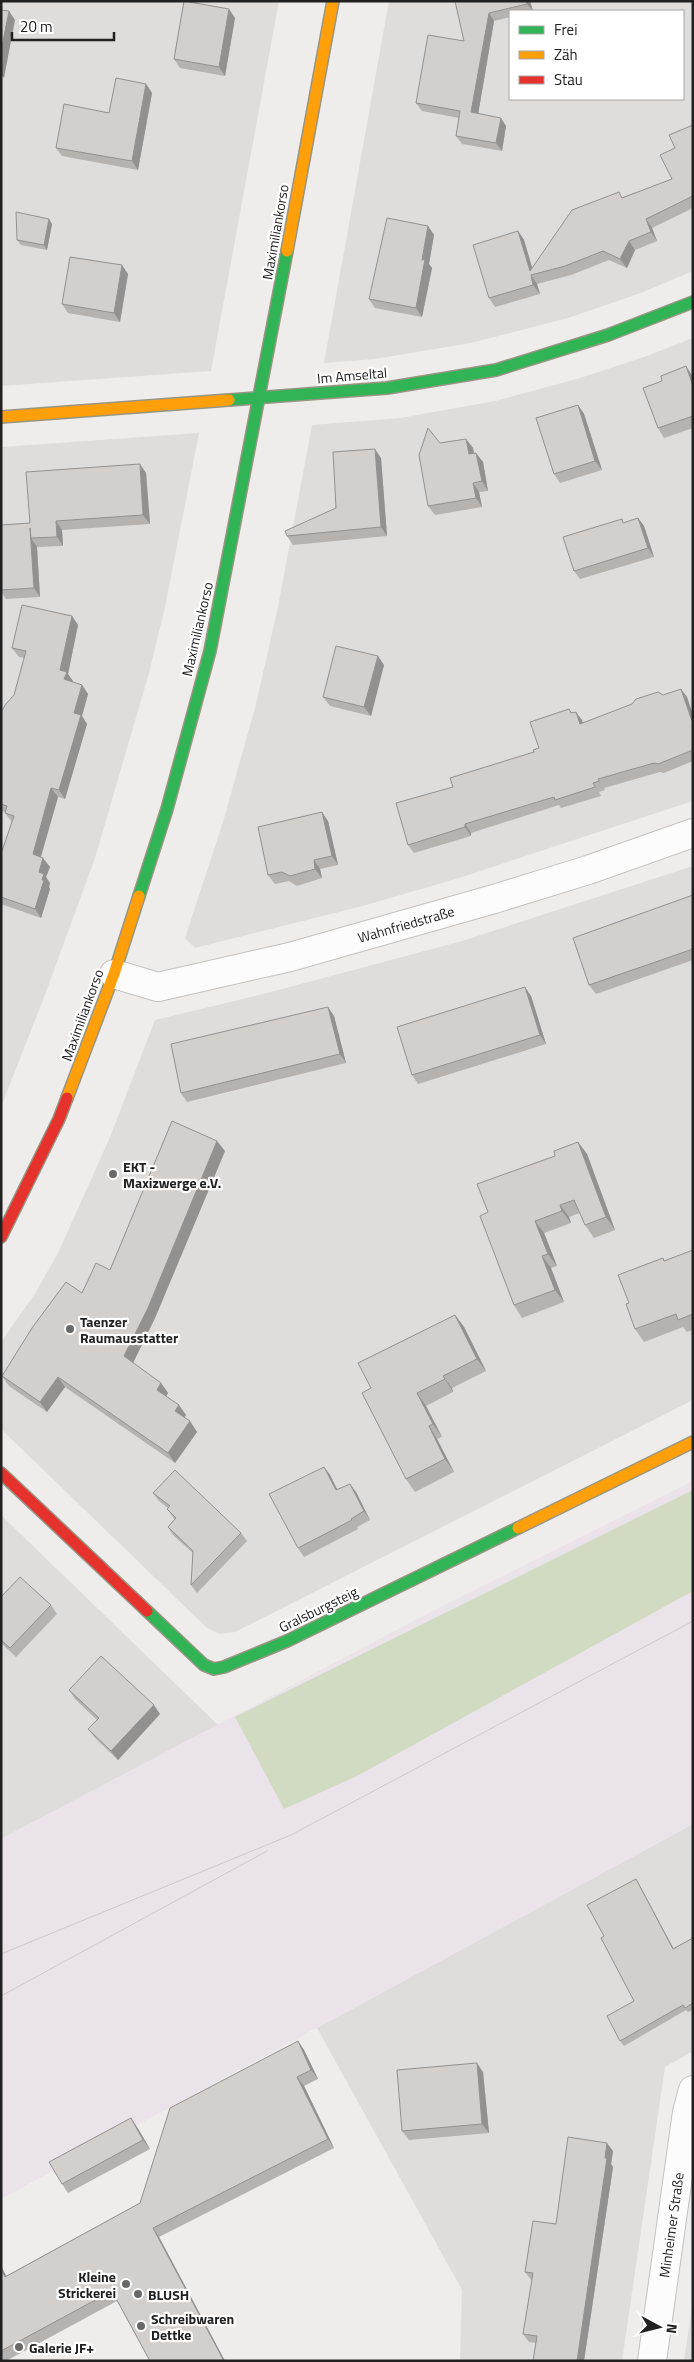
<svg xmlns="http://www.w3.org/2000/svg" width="694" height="2362" viewBox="0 0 694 2362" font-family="'Titillium Web',sans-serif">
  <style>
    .residential { fill: #dedddc; fill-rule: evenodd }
    .industrial { fill: #ebe3ea }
    .forest { fill: #d1dbc2 }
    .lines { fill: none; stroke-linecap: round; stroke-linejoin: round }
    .street-casing { stroke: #c2c2c1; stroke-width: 30 }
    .fast-casing { stroke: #999583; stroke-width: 14 }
    .slow-casing { stroke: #999583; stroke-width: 14 }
    .jam-casing { stroke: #999583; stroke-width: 14 }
    .street { stroke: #fdfcfc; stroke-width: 28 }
    .fast { stroke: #30b455; stroke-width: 11 }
    .slow { stroke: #ff9f0a; stroke-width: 11 }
    .jam { stroke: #e5322d; stroke-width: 11 }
    .tram { stroke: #cbcbcb; stroke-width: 1 }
    .wall { fill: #b5b2b0 }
    .shaded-wall { fill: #939190 }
    .building { fill: #d2cfcd; stroke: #939190 }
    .poi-dot { fill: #696868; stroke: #fff; stroke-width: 2 }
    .labels { text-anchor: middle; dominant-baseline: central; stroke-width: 4.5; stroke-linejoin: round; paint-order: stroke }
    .street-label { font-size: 14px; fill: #212121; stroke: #fff }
    .poi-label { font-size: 14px; font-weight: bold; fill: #212121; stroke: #fff; text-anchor: start }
  </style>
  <rect width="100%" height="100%" fill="#efedeb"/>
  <g class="residential">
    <path d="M1,1H279L211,371L1,386Z"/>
    <path d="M389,1H693V271L641,293L568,318L471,343L375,359L324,363ZM510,11H683V99H510Z"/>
    <path d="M693,338V801L462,877L363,906L195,948L185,938L223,822L255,708L278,607L312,425L400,418L495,401L580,378L644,357Z"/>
    <path d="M199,433L165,607L149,673L95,858L46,992L1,1107V447Z"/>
    <path d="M693,866V1400L235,1632L219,1634L207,1628L1,1429V1342L36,1292L59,1251L110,1137L155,1020L267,993L462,941Z"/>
    <path d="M1,1515L218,1725L1,1839Z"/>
    <path d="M693,1824V2051L665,2067L622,2361H460L462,2290L317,2028Z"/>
    <path d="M693,2299V2361H684Z"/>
  </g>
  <path class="industrial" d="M693,1481V1824L1,2199V1839L438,1608Z"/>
  <path class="forest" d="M693,1490V1591L357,1776L284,1809L235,1717Z"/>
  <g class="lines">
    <defs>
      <g id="street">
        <path d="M114,974L158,987L290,957L494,899L588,870L693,833"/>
        <path d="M652,2361L687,2112L693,2090"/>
      </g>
      <g id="fast">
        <path d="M229,400L387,388L496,370L608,335L693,302"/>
        <path d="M139,896L167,809L210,651L287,251"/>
        <path d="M147,1611L204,1665L214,1669L224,1667L287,1641L518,1528"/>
      </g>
      <g id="slow">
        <path d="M287,251L333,1"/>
        <path d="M1,417L229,400"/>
        <path d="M67,1098L114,974L139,896"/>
        <path d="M518,1528L693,1442"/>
      </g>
      <g id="jam">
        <path d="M1,1237L59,1119L67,1098"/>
        <path d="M1,1473L147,1611"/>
      </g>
    </defs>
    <use href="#street" class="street-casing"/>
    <use href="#fast" class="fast-casing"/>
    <use href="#slow" class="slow-casing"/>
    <use href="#jam" class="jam-casing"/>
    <use href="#street" class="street"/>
    <use href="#fast" class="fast"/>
    <use href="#slow" class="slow"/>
    <use href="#jam" class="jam"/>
    <g class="tram">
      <path d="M1,1954L291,1835L693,1621"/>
      <path d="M1,1996L267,1851"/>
    </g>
  </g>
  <g class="wall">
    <path d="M182,1H195L194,2L235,18L225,76L180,68L174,59L184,2Z"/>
    <path d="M455,1H530L533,11H510V17L494,21L478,114L506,126L502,151L462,144L456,136L459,118L422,111L416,103L464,41Z"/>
    <path d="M146,84L152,93L138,170L62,156L56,148L109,113Z"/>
    <path d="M693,125V208L652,228L657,241L635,250L627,268L609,260L571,275L537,284L540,294L495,307L489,298L518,231L524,240L532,268L623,197L672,179L675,148Z"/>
    <path d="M52,224L47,250L21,245L17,240Z"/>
    <path d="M428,226L434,235L429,264L432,268L422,317L375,308L369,299Z"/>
    <path d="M128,274L120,322L68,313L62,304Z"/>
    <path d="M692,375L693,428L664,438L658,428Z"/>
    <path d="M578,405L584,414L602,470L560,483L554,474Z"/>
    <path d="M466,439L473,448L474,453L483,462L488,491L479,492L482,507L435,515L428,506L440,443Z"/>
    <path d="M381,458L387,536L293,545L287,536L336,508Z"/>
    <path d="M146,473L150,524L62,530L63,546L37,547L40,597L6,599L1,592V525L30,523Z"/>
    <path d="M638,518L644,526L654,557L580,579L574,571Z"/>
    <path d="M72,616L78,625L68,674L73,682L82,685L88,694L82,716L87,724L65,799L58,797L41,857L50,867L46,877L50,883L49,887L50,889L41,918L1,904V854L12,822L5,813L6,812L1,811V713L14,695L24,658L19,657L12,648Z"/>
    <path d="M384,665L371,716L330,706L323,697Z"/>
    <path d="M681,689L687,697L693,715V761L664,773L660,772L604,788L605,790L599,792L601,796L561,808L559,805L471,833V836L414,853L408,845L453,787L534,752L539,748L569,709L572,713L582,720V723Z"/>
    <path d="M328,821L338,865L320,869L322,878L297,886L289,881L275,884L268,875Z"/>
    <path d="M693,895V960L596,994L589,985Z"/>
    <path d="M531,996L546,1044L418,1084L412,1075Z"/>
    <path d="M334,1016L346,1063L187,1102L181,1093Z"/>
    <path d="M578,1142L587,1154L615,1230L594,1238L585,1225L580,1213L569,1217L571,1223L544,1233L557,1266L551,1268L564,1302L522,1318L514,1305L488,1212L555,1156Z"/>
    <path d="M225,1151L155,1318L133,1363L161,1383L168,1393L166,1396L186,1415L184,1417L197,1432L175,1463L65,1387L47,1412L9,1386L2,1376L82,1293L110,1270Z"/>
    <path d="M693,1250V1330L687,1332L683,1327L644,1342L635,1329L629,1303L663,1258L665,1261Z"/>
    <path d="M455,1315L464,1327L486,1371L452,1388L453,1392L426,1406L442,1437L437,1439L454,1472L415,1492L406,1479L371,1388Z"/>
    <path d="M324,1467L330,1475L337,1490L356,1492L370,1520L357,1527L358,1529L304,1557L298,1548Z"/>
    <path d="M153,1493L241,1533L247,1541L197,1593L191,1585L193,1553L173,1535L168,1527L175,1520L167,1509L168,1508L159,1501Z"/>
    <path d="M1,1597L51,1605L57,1614L16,1657L1,1643Z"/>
    <path d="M69,1690L160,1714L118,1760L95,1738L88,1729L97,1720L75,1699Z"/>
    <path d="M636,1879L639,1884L674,1949L693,1938V2010L688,2012L686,2010L624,2046L620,2041L634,2001L604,1936Z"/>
    <path d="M298,2041L304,2050L318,2079L304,2086L334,2148L159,2237L225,2361H150L117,2301L6,2361H1V2266L6,2276L140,2203Z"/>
    <path d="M483,2072L489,2133L409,2140L402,2131Z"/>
    <path d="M131,2118L137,2127L150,2149L68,2193L62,2184Z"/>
    <path d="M613,2151L611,2164L613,2167L584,2361H533L536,2343L529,2342L523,2334L532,2281L525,2272L556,2224Z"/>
  </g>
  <g class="shaded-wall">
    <path d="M526,1H530L533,11L527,4Z"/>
    <path d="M229,9L235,18L225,76L219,67Z"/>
    <path d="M9,11L15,20L4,78L1,74V51Z"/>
    <path d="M489,13L494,21L477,121L471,112Z"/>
    <path d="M146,84L152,93L138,170L132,161Z"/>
    <path d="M501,118L506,126L502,151L496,143Z"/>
    <path d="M49,219L52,224L47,250L44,245Z"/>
    <path d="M646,219L652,228L657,241L651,232Z"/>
    <path d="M428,226L434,235L429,264L432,268L422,317L416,308L422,260Z"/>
    <path d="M518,231L524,240L534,274L530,271Z"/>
    <path d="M629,241L635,250L627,268L620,259Z"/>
    <path d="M122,265L128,274L120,322L114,313Z"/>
    <path d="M531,275L537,284L540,294L533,285Z"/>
    <path d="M686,366L692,375L693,386Z"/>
    <path d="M578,405L584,414L602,470L595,461Z"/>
    <path d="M466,439L473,448L475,463L469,454Z"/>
    <path d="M375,449L381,458L387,536L381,527Z"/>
    <path d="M476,453L483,462L488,491L482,481Z"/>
    <path d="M140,464L146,473L150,524L143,515Z"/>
    <path d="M473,483L479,492L482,507L476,498Z"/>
    <path d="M638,518L644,526L654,557L648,548Z"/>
    <path d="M56,521L62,530L63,546L57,537Z"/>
    <path d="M30,528L31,538L37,547L40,597L34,588Z"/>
    <path d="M72,616L78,625L68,674L73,681L70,688L64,679L60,670Z"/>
    <path d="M378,656L384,665L371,716L364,707Z"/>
    <path d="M82,685L88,694L82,716L87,724L65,799L59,790L74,713Z"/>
    <path d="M681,689L687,697L693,715V724Z"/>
    <path d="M576,712L582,720L586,732L580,724Z"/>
    <path d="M51,788L58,797L39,863L33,854Z"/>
    <path d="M322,812L328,821L338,865L332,856Z"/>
    <path d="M465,824L471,833V836L465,827Z"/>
    <path d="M43,858L50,867L46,877L50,883L49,887L50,889L41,918L35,909L39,872Z"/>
    <path d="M314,860L320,869L322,878L315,869Z"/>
    <path d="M525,987L531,996L546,1044L540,1035Z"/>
    <path d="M328,1007L334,1016L346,1063L340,1054Z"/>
    <path d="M217,1141L225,1151L155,1318L131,1367L124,1356Z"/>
    <path d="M578,1142L587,1154L615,1230L606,1217Z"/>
    <path d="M560,1205L569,1217L571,1223L562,1211Z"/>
    <path d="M535,1221L544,1233L557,1266L548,1254Z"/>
    <path d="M542,1256L551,1268L564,1302L555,1290Z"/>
    <path d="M455,1315L464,1327L486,1371L477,1359Z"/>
    <path d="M443,1376L452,1388L453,1392L445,1379Z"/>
    <path d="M58,1377L65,1387L47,1412L40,1402Z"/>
    <path d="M161,1383L168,1393L164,1400L157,1390Z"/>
    <path d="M417,1393L426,1406L442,1437L433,1424Z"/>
    <path d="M179,1405L186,1415L182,1421L175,1411Z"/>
    <path d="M190,1421L197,1432L175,1463L168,1453Z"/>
    <path d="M429,1426L437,1439L454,1472L445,1459Z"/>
    <path d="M324,1467L330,1475L342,1499L336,1490Z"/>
    <path d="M350,1484L356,1492L370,1520L364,1511Z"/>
    <path d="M154,1705L160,1714L118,1760L111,1751Z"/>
    <path d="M636,1879L639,1884L676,1954L673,1949Z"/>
    <path d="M298,2041L304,2050L318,2079L311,2070Z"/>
    <path d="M477,2063L483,2072L489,2133L482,2124Z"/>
    <path d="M297,2077L304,2086L334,2148L328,2139Z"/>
    <path d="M131,2118L137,2127L150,2149L143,2140Z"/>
    <path d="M607,2143L613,2151L611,2164L613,2167L584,2361H577Z"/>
    <path d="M153,2228L159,2237L225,2361H224Z"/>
    <path d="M1,2266L11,2285L5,2277L1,2269Z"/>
  </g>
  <g class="building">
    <path d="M184,1L229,9L219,67L174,59Z"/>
    <path d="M455,1H526L527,4L489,13L471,112L501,118L496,143L456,136L460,111L416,103L428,35L464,41Z"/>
    <path d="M1,10L9,11L1,51Z"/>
    <path d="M116,78L146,84L132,161L56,148L64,104L109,113Z"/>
    <path d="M693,125V196L646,219L651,232L629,241L620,259L603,251L565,266L531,275L533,285L489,298L473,245L518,231L530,271L572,210L619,192L622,198L672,179L660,155L675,148L669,135Z"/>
    <path d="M16,212L49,219L44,245L17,240Z"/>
    <path d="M387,218L428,226L422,260L425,259L416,308L369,299Z"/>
    <path d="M70,257L122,265L114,313L62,304Z"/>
    <path d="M686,366L693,386V416L658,428L643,388L662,381L661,376Z"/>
    <path d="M578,405L595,461L554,474L536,418Z"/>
    <path d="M428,428L440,443L466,439L469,454L476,453L482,481L473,483L476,498L428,506L419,455Z"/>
    <path d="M375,449L381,527L287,536L285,531L336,508L333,452Z"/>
    <path d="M140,464L143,515L56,521L57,537L31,538L30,528L34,588L1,590V525L30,523L26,472Z"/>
    <path d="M638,518L648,548L574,571L563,537L622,519L623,523Z"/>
    <path d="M22,605L72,616L60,670L67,672L64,679L82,685L74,713L81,715L59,790L51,788L33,854L43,858L39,872L44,874L42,880H44L35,909L1,897V854L14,816L5,813L7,806L1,804V713L5,705L14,695L26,651L12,648Z"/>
    <path d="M336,646L378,656L364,707L323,697Z"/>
    <path d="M681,689L693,724V750L658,764L654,763L598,779L599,781L593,783L595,787L555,800L554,797L465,824V827L408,845L396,803L453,787L450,778L534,752L533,750L539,748L530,722L569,709L571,713L576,712L580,724L632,704L636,699L658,692L663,695Z"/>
    <path d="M322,812L332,856L314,860L315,869L290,876L282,872L268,875L258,827Z"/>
    <path d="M693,895V949L589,985L573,938Z"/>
    <path d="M525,987L540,1035L412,1075L397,1027Z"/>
    <path d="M328,1007L340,1054L181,1093L171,1044Z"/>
    <path d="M172,1121L217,1141L148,1308L124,1356L161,1383L157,1390L179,1405L175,1411L190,1421L168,1453L58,1377L40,1402L2,1376L32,1328L66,1282L82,1293L96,1263L110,1270Z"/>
    <path d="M578,1142L606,1217L585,1225L574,1200L560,1205L562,1211L535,1221L548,1254L542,1256L555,1290L514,1305L480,1216L488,1212L477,1184L555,1156L554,1151Z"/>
    <path d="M693,1250V1314L678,1320L676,1314L635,1329L626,1304L629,1303L618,1275L663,1258L664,1261Z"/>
    <path d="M455,1315L477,1359L443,1376L445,1379L417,1393L433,1424L429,1426L445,1459L406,1479L362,1393L371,1388L358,1363Z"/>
    <path d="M324,1467L336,1490L350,1484L364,1511L351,1519L352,1520L298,1548L269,1494Z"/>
    <path d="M175,1470L241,1533L191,1585L193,1551L168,1527L176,1518L167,1509L170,1506L153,1493Z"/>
    <path d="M20,1577L51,1605L10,1648L1,1640V1597Z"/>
    <path d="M101,1656L154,1705L111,1751L88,1729L99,1718L69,1690Z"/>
    <path d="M636,1879L673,1949L693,1938V2003L685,2008L683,2005L620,2041L607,2016L634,2001L601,1938L604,1936L587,1905Z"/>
    <path d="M298,2041L311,2070L297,2077L328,2139L153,2228L224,2361H150L112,2291L1,2351V2269L5,2277L140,2203L170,2108Z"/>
    <path d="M477,2063L482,2124L402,2131L397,2070Z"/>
    <path d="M131,2118L143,2140L62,2184L49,2162Z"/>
    <path d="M568,2137L607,2143L605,2158H607L577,2361H533L537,2336L523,2334L533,2273L525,2272L533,2221L556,2224Z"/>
  </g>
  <g class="poi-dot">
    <circle cx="113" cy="1174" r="5"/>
    <circle cx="70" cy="1329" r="5"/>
    <circle cx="126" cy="2284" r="5"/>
    <circle cx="138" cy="2294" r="5"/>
    <circle cx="141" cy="2326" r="5"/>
    <circle cx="19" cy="2347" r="5"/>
  </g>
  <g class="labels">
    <g class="street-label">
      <text transform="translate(275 232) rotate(-80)">Maximiliankorso</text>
      <text transform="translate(352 375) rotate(-5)">Im Amseltal</text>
      <text transform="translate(197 629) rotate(-77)">Maximiliankorso</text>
      <text transform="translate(406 924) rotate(-16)">Wahnfriedstraße</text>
      <text transform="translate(82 1015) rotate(-70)">Maximiliankorso</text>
      <text transform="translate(318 1609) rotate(-26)">Gralsburgsteig</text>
      <text transform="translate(671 2225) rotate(-82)">Minheimer Straße</text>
    </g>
    <g class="poi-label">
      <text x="123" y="1166">EKT -<tspan x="123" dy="16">Maxizwerge e.V.</tspan></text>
      <text x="80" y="1321">Taenzer<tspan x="80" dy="16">Raumausstatter</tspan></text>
      <text x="116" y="2276" text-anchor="end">Kleine<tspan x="116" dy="16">Strickerei</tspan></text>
      <text x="148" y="2294">BLUSH</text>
      <text x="151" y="2318">Schreibwaren<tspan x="151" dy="16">Dettke</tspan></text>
      <text x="29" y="2347">Galerie JF+</text>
    </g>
  </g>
  <rect width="694" height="2362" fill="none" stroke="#212121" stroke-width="5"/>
  <rect x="509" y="10" width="175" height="90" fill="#ffffff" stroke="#a6a6a6"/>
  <rect x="519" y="26" width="25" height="8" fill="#30b455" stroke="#a6a6a6"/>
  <text x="554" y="35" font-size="15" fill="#212121">Frei</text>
  <rect x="519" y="51" width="25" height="8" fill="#ff9f0a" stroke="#a6a6a6"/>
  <text x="554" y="60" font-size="15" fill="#212121">Zäh</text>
  <rect x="519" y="76" width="25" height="8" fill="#e5322d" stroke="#a6a6a6"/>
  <text x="554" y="85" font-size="15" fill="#212121">Stau</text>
  <g transform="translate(659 2327) rotate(97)" stroke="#ffffff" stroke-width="4" paint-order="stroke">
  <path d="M0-4L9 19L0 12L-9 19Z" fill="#212121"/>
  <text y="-8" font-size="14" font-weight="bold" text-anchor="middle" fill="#212121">N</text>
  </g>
  <path d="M12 32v8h102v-8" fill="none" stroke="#212121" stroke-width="2.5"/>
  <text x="20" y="32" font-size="15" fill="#212121" stroke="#ffffff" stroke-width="4" paint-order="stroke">20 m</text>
</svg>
